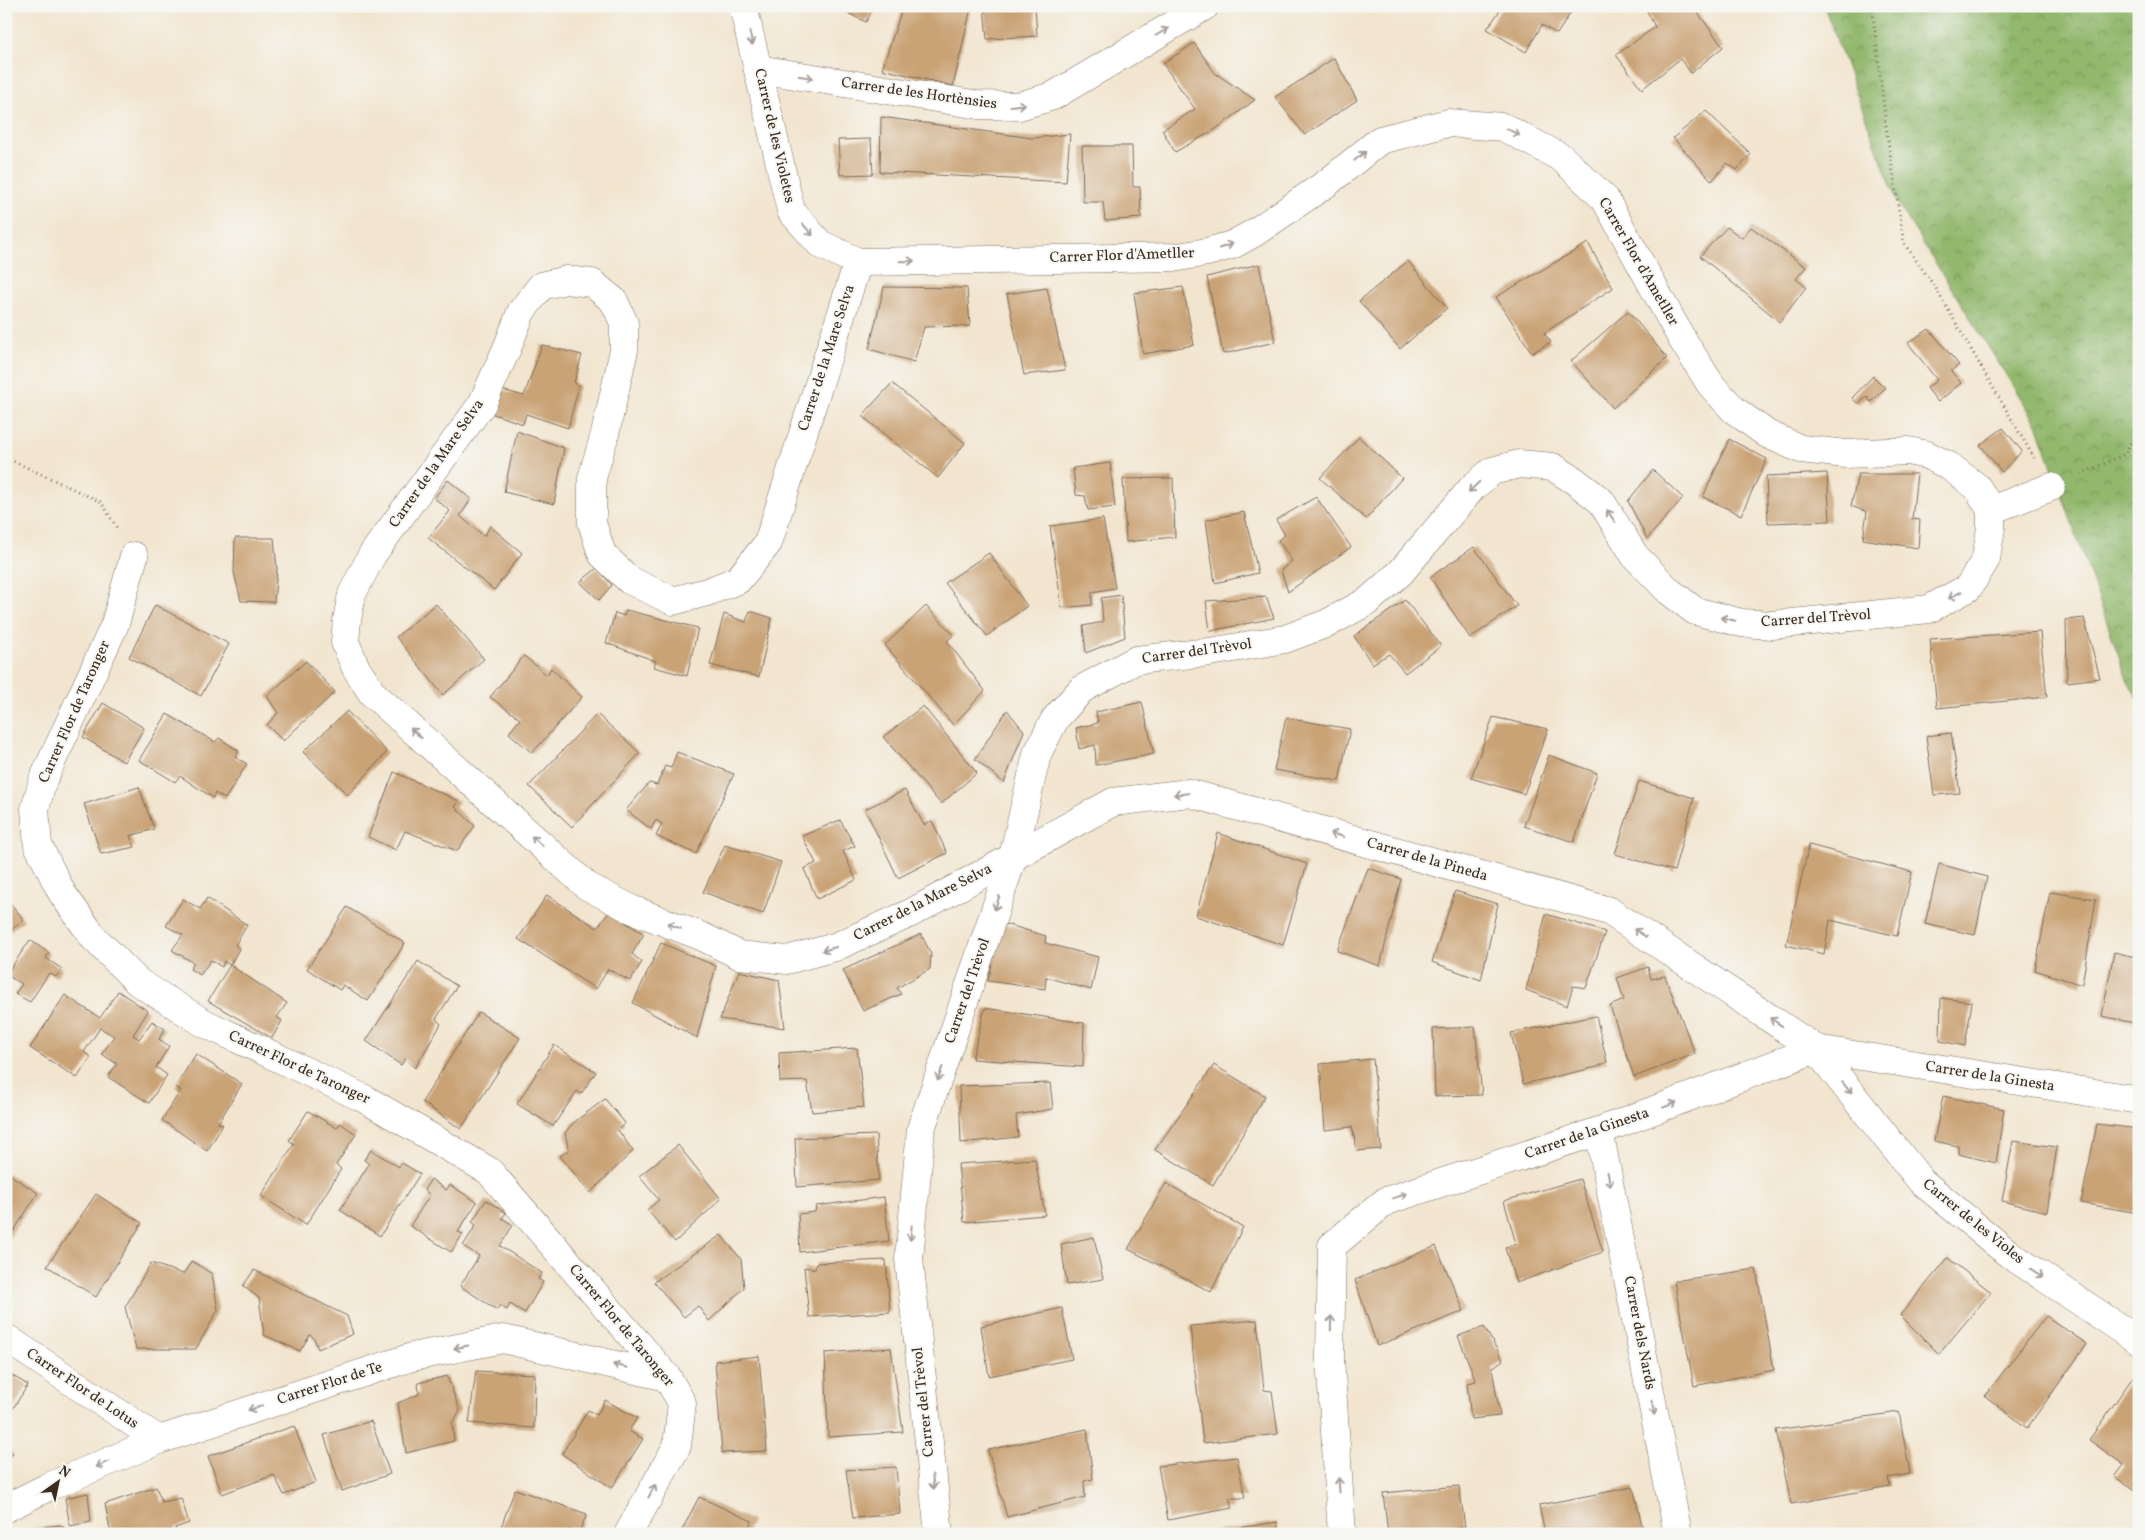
<svg xmlns="http://www.w3.org/2000/svg" width="2145" height="1540" viewBox="0 0 2145 1540" font-family="Vollkorn,serif">
  <style>
    .forest { fill: url(#forest-crowns); stroke: #667146 }
    .building { fill: #c9a274 }
    .lines { fill: none; stroke-linecap: round; stroke-linejoin: round }
    .minor-casing { stroke: #7b6b5c; stroke-width: 29 }
    .path { stroke: #7b6b5c; stroke-width: 3; stroke-dasharray: 1 4; stroke-linecap: butt }
    .minor { stroke: #fff; stroke-width: 28 }
    .oneway { stroke: #a79f9a }
    .labels { text-anchor: middle; dominant-baseline: central; stroke-width: 4; stroke-linejoin: round; paint-order: stroke }
    .street-label { font-size: 15px; fill: #3b2a1e; stroke: #f6f6f2 }
  </style>
  <defs>
    <pattern id="forest-crowns" width="20" height="18" patternUnits="userSpaceOnUse" patternTransform="scale(1.25)"><rect width="20" height="18" fill="#92b86d"/><path d="M2 6a3 3 0 1 1 6 0M12 15a3 3 0 1 1 6 0" fill="none" stroke="#789659"/></pattern>
  </defs>
  <rect width="100%" height="100%" fill="#f6f6f2"/>
  <filter id="ink" filterUnits="userSpaceOnUse"><feTurbulence type="fractalNoise" baseFrequency=".02" numOctaves="2"/><feDisplacementMap in="SourceGraphic" scale="10" xChannelSelector="R" yChannelSelector="G"/><feConvolveMatrix kernelMatrix="1 2 1 2 8 2 1 2 1" color-interpolation-filters="sRGB"/></filter>
  <filter id="wash" filterUnits="userSpaceOnUse"><feTurbulence type="fractalNoise" baseFrequency=".0096" numOctaves="4" result="noise"/><feDisplacementMap in="SourceGraphic" scale="20" xChannelSelector="R" yChannelSelector="G"/><feGaussianBlur stdDeviation="1.12" result="paint"/><feColorMatrix in="noise" values="0 0 0 0 0 0 0 0 0 0 0 0 0 0 0 0 0 1.4 0 .05"/><feComposite in="paint" operator="in"/></filter>
  <g filter="url(#wash)">
    <rect width="100%" height="100%" fill="#f2e5cf"/>
    <path class="forest" d="M1824,6H2139V700L2128,682L2037,424L1897,202Z"/>
    <g id="blocks">
      <g class="building">
        <path d="M833,6H874L866,22Z"/>
        <path d="M903,6L971,8L953,86L882,69Z"/>
        <path d="M984,6H1035L1037,36L987,39Z"/>
        <path d="M1503,6H1575L1557,34L1542,25L1526,52L1487,29Z"/>
        <path d="M1651,6H1693L1723,47L1691,73L1680,59L1642,89L1616,55L1655,27L1646,9Z"/>
        <path d="M1194,43L1215,73L1255,100L1216,129L1175,152L1162,130L1195,109L1163,64Z"/>
        <path d="M1334,58L1357,100L1305,135L1275,97Z"/>
        <path d="M1706,111L1751,154L1737,170L1727,163L1712,181L1673,138Z"/>
        <path d="M881,117L1032,138L1070,134L1066,182L880,172Z"/>
        <path d="M871,139L873,174L840,175L838,140Z"/>
        <path d="M1082,146H1132L1133,187H1140L1141,218L1105,221L1103,202H1083Z"/>
        <path d="M1727,227L1742,238L1751,227L1806,267L1796,279L1806,287L1780,322L1700,256Z"/>
        <path d="M1588,243L1613,288L1544,333L1551,342L1532,353L1496,297Z"/>
        <path d="M1408,261L1447,308L1400,349L1359,301Z"/>
        <path d="M1259,264L1275,342L1223,354L1207,277Z"/>
        <path d="M884,287L967,288L970,326L924,327L914,362L869,349Z"/>
        <path d="M1183,287L1194,345L1143,354L1134,293Z"/>
        <path d="M1047,288L1065,370L1024,375L1007,294Z"/>
        <path d="M1628,311L1667,358L1613,408L1571,361Z"/>
        <path d="M1929,329L1959,365L1951,371L1961,383L1938,402L1927,388L1937,380L1908,343Z"/>
        <path d="M542,345L582,355L574,383L579,385L568,428L526,414L523,424L485,411L495,388L524,396Z"/>
        <path d="M1873,376L1885,388L1871,402L1867,397L1858,404L1852,398Z"/>
        <path d="M892,383L965,443L938,478L862,416Z"/>
        <path d="M2003,428L2022,451L2002,472L1980,445Z"/>
        <path d="M517,431L564,448L554,504L504,492Z"/>
        <path d="M1359,437L1402,478L1366,519L1320,478Z"/>
        <path d="M1729,439L1767,459L1741,515L1703,497Z"/>
        <path d="M1110,463L1115,507L1088,510L1085,496L1076,495L1073,468Z"/>
        <path d="M1653,470L1683,498L1647,539L1628,501Z"/>
        <path d="M1827,473L1830,521L1768,523L1766,476Z"/>
        <path d="M1858,474H1917L1912,519L1920,520L1918,548L1863,539L1867,512L1851,506Z"/>
        <path d="M1173,478L1175,537L1126,542L1123,479Z"/>
        <path d="M448,480L471,499L460,516L484,536L490,526L522,553L494,590L428,538L450,511L434,498Z"/>
        <path d="M1316,497L1351,547L1288,592L1281,570L1292,561L1278,540L1285,535L1276,520Z"/>
        <path d="M1244,512L1258,573L1215,583L1206,520Z"/>
        <path d="M1103,519L1115,588L1092,592V605L1062,608L1050,526Z"/>
        <path d="M235,538H274L277,569L274,602L241,601L234,572Z"/>
        <path d="M1474,547L1517,606L1470,638L1430,577Z"/>
        <path d="M989,553L1027,606L987,636L945,583Z"/>
        <path d="M597,568L612,585L599,600L580,582Z"/>
        <path d="M1121,595L1125,637L1086,653L1083,626L1103,622L1101,598Z"/>
        <path d="M1266,597L1274,618L1210,631L1206,601Z"/>
        <path d="M1405,600L1441,646L1405,673L1389,654L1372,664L1354,636Z"/>
        <path d="M436,604L484,659L443,695L396,637Z"/>
        <path d="M155,605L229,644L201,696L129,657Z"/>
        <path d="M926,606L954,635L947,641L985,691L953,725L885,645Z"/>
        <path d="M626,610L698,628L687,676L654,667L656,661L606,643L615,613L624,616Z"/>
        <path d="M750,611L772,618L759,677L710,665L724,614L746,622Z"/>
        <path d="M2084,618L2100,678L2067,682L2066,620Z"/>
        <path d="M2040,632L2047,697L1937,708L1930,639Z"/>
        <path d="M524,656L547,675L551,668L582,697L532,753L509,733L520,719L490,697Z"/>
        <path d="M306,661L335,692L283,741L267,725L278,713L267,696Z"/>
        <path d="M1142,702L1154,754L1096,765L1095,745L1079,749L1076,728L1098,723L1096,712Z"/>
        <path d="M103,703L144,728L124,762L83,737Z"/>
        <path d="M923,706L977,773L941,804L883,737Z"/>
        <path d="M1007,710L1024,731L1004,783L975,759Z"/>
        <path d="M347,711L387,752L348,795L303,752Z"/>
        <path d="M167,714L215,742L219,738L239,751L235,757L247,764L225,799L215,793L213,798L180,776L175,782L139,760Z"/>
        <path d="M597,714L640,753L572,827L529,786Z"/>
        <path d="M1493,717L1548,729L1524,794L1471,778Z"/>
        <path d="M1286,718L1350,729L1339,781L1274,770Z"/>
        <path d="M1951,733L1960,793L1934,795L1926,736Z"/>
        <path d="M677,752L734,774L696,854L656,836L662,824L656,820L651,829L626,810L649,783L657,785L665,766L671,768Z"/>
        <path d="M1549,755L1597,773L1574,842L1524,826Z"/>
        <path d="M394,772L459,801L455,807L475,826L457,851L405,831L396,850L368,837Z"/>
        <path d="M1639,781L1694,798L1674,871L1615,854Z"/>
        <path d="M139,787L154,829L130,836L135,847L101,854L84,804Z"/>
        <path d="M905,790L924,825L932,821L947,853L898,878L865,809Z"/>
        <path d="M840,820L855,846L843,851L856,880L817,899L804,869L816,863L802,836Z"/>
        <path d="M1218,833L1307,864L1283,945L1196,916Z"/>
        <path d="M725,845L781,862L763,914L703,892Z"/>
        <path d="M1809,845L1912,872L1897,936L1830,920L1824,954L1786,945Z"/>
        <path d="M1939,864L1987,877L1975,935L1925,924Z"/>
        <path d="M1368,868L1401,879L1380,966L1337,951Z"/>
        <path d="M1455,891L1498,904L1481,980L1432,962Z"/>
        <path d="M2050,892L2096,899L2082,985L2035,970Z"/>
        <path d="M547,895L597,928L609,912L644,934L632,954L642,962L630,981L608,969L596,989L518,939Z"/>
        <path d="M6,898L24,920L6,934Z"/>
        <path d="M207,898L247,925L235,945L239,949L230,965L224,961L222,967L211,960L200,975L190,969L194,963L172,950L183,935L166,926L183,899L200,909Z"/>
        <path d="M347,907L405,943L368,1001L343,985L340,990L307,969Z"/>
        <path d="M1546,914L1605,932L1586,988L1573,986L1567,1006L1526,990Z"/>
        <path d="M1002,923L1046,936L1045,943L1098,957L1091,990L1046,977L1045,989L988,981Z"/>
        <path d="M921,934L931,954L930,969L897,988L901,994L863,1011L843,970Z"/>
        <path d="M2138,938H2139V1024L2102,1016L2114,952L2135,957Z"/>
        <path d="M30,940L49,953L46,958L62,969L56,977L49,973L30,1002L15,994L22,984L6,975Z"/>
        <path d="M661,943L716,966L697,1038L633,1003Z"/>
        <path d="M418,961L457,986L436,1019L441,1024L415,1068L405,1059L401,1065L366,1041Z"/>
        <path d="M230,965L287,1003L277,1017L282,1021L272,1038L208,1001Z"/>
        <path d="M1648,967L1651,979L1665,976L1695,1054L1634,1077L1610,1006L1624,1000L1617,978Z"/>
        <path d="M739,971L779,980L785,1028L720,1019Z"/>
        <path d="M118,991L148,1011L133,1035L139,1039L152,1021L165,1029L159,1039L169,1046L156,1067L167,1075L149,1103L108,1077L117,1064L102,1054L114,1036L100,1028L84,1052L91,1057L77,1078L30,1048L65,995L100,1018Z"/>
        <path d="M1941,998L1972,1002L1965,1046L1940,1041Z"/>
        <path d="M985,1008L1084,1023L1083,1067L972,1059Z"/>
        <path d="M479,1012L520,1038L461,1129L422,1102Z"/>
        <path d="M1596,1016L1607,1062L1597,1067L1523,1084L1511,1033Z"/>
        <path d="M1475,1027L1482,1095L1435,1096L1433,1029Z"/>
        <path d="M554,1045L596,1072L581,1094L577,1091L553,1126L517,1104Z"/>
        <path d="M857,1048L864,1107L812,1112L807,1081L780,1082L779,1053Z"/>
        <path d="M196,1054L242,1084L218,1123L223,1125L207,1151L162,1120L181,1090L175,1087Z"/>
        <path d="M1373,1059L1381,1149L1357,1151L1352,1127L1325,1130L1320,1064Z"/>
        <path d="M1214,1065L1265,1096L1213,1185L1155,1150Z"/>
        <path d="M1050,1083L1053,1109L1016,1115L1018,1137L961,1143L959,1086Z"/>
        <path d="M1943,1096L2004,1109L1996,1163L1958,1154V1146L1934,1141Z"/>
        <path d="M605,1099L625,1123L618,1130L633,1151L590,1193L560,1156L569,1150L565,1133L573,1123Z"/>
        <path d="M308,1111L337,1128L340,1123L356,1134L336,1165L341,1169L306,1225L261,1196L294,1144L289,1140Z"/>
        <path d="M2097,1124L2139,1129L2138,1213L2081,1203Z"/>
        <path d="M876,1135L879,1180L797,1187L795,1138Z"/>
        <path d="M2013,1141L2057,1147L2047,1212L2002,1201Z"/>
        <path d="M678,1145L721,1199L675,1242L647,1210L659,1200L639,1176Z"/>
        <path d="M371,1150L399,1167L402,1163L420,1174L380,1236L340,1210L369,1164L364,1160Z"/>
        <path d="M1035,1159L1045,1215L964,1222L958,1164Z"/>
        <path d="M7,1173L38,1193L6,1243V1174Z"/>
        <path d="M431,1179L446,1190L450,1185L477,1202L458,1232L463,1234L451,1252L410,1226L430,1195L424,1190Z"/>
        <path d="M1580,1179L1603,1252L1516,1283L1505,1248L1516,1244L1504,1201Z"/>
        <path d="M1166,1183L1243,1227L1211,1292L1128,1249Z"/>
        <path d="M96,1194L142,1223L96,1297L47,1266Z"/>
        <path d="M884,1197L889,1241L800,1252L798,1214L815,1212L816,1206Z"/>
        <path d="M486,1200L506,1213L502,1218L513,1225L500,1246L542,1273L538,1279L543,1282L525,1313L510,1304L507,1310L500,1305L497,1310L460,1286L479,1256L463,1246L476,1225L472,1222Z"/>
        <path d="M721,1235L741,1259L744,1288L709,1321L698,1306L684,1317L654,1282Z"/>
        <path d="M1094,1237L1103,1279L1067,1285L1061,1244Z"/>
        <path d="M1436,1246L1464,1311L1377,1346L1355,1280Z"/>
        <path d="M1948,1258L1991,1292L1939,1354L1900,1315Z"/>
        <path d="M886,1260L890,1312L809,1317L804,1267L815,1269L817,1263Z"/>
        <path d="M192,1261L212,1274L218,1310L196,1349H136L125,1307L151,1263L183,1274Z"/>
        <path d="M1756,1269L1774,1370L1694,1386L1674,1281Z"/>
        <path d="M254,1270L347,1316L353,1334L318,1349L314,1338L310,1335L300,1351L264,1335L259,1298L243,1286Z"/>
        <path d="M1062,1308L1072,1359L989,1376L981,1326Z"/>
        <path d="M2046,1316L2087,1344L2027,1428L1985,1396Z"/>
        <path d="M1257,1320L1264,1390L1272,1391L1278,1434L1203,1443L1190,1326Z"/>
        <path d="M1484,1327L1503,1360L1492,1368L1500,1416L1471,1419L1467,1383L1476,1381L1458,1336Z"/>
        <path d="M891,1348L903,1432L828,1437L825,1353Z"/>
        <path d="M759,1356L767,1451L722,1453L715,1361Z"/>
        <path d="M476,1371L535,1374L534,1428L469,1423Z"/>
        <path d="M6,1372L28,1385L8,1416L6,1415Z"/>
        <path d="M447,1376L460,1411L452,1423L454,1441L406,1453L398,1403L419,1394L418,1383Z"/>
        <path d="M2133,1377L2139,1381V1493L2115,1477L2124,1465L2089,1440Z"/>
        <path d="M605,1400L637,1418L629,1431L643,1439L612,1488L562,1454L588,1410L597,1415Z"/>
        <path d="M1899,1412L1910,1474L1888,1478L1890,1486L1791,1504L1776,1430Z"/>
        <path d="M371,1421L390,1474L342,1491L324,1435Z"/>
        <path d="M294,1426L316,1482L284,1495L274,1475L222,1494L208,1456Z"/>
        <path d="M1087,1429L1093,1479L1084,1481L1085,1497L1007,1517L988,1450Z"/>
        <path d="M6,1449L13,1453L6,1464Z"/>
        <path d="M1237,1457L1245,1498H1229L1233,1508L1168,1520L1158,1466Z"/>
        <path d="M896,1467L900,1514L853,1518L846,1470Z"/>
        <path d="M1459,1486L1465,1527L1424,1534H1388L1383,1493Z"/>
        <path d="M156,1487L162,1502L181,1498L189,1523L175,1528L176,1534H111L105,1504Z"/>
        <path d="M1633,1487L1644,1534H1545L1539,1505Z"/>
        <path d="M515,1489L587,1514L579,1532L568,1530L567,1534H517L501,1527Z"/>
        <path d="M88,1493L91,1522L70,1526L65,1498Z"/>
        <path d="M699,1497L752,1521L746,1534H680Z"/>
        <path d="M1277,1522L1279,1534H1206V1533Z"/>
        <path d="M60,1525L71,1534H26V1529Z"/>
      </g>
    </g>
  </g>
  <g filter="url(#ink)">
    <use href="#blocks" fill-opacity="0" stroke="#7b6b5c" stroke-width="1"/>
    <g class="lines">
      <defs>
        <g id="minor">
          <path d="M743,6L791,211L820,244L858,262L1179,257L1207,252L1232,245L1254,233L1327,183L1380,140L1448,123L1503,127L1562,158L1605,199L1682,339L1711,385L1734,410L1767,434L1801,449L1846,454L1908,451L1927,455L1949,466L1977,487L1991,510V528L1986,559L1968,588L1929,609L1772,625L1742,623L1695,611L1669,591L1635,556L1601,501L1575,481L1553,467L1519,464L1492,471L1473,487L1400,573L1368,601L1328,623L1285,639L1210,652L1136,660L1082,689L1055,719L1037,754L1013,857L921,1129L909,1259L939,1534"/>
          <path d="M758,69L979,105L1019,106L1053,96L1205,6"/>
          <path d="M858,262L768,543L738,580L707,592L673,601L629,580L602,554L592,523V478L605,434L624,350V323L614,301L592,283L566,280L541,286L521,312L508,346L482,404L372,555L352,594L347,620L345,642L356,668L372,693L587,886L631,909L703,937L739,955L787,960L835,947L911,913L1113,802L1189,793L1609,911L1816,1049L1921,1181L2009,1254L2139,1341"/>
          <path d="M1991,510L2051,487"/>
          <path d="M134,556L115,624L43,780L35,809L38,845L62,893L94,938L138,982L204,1023L365,1099L489,1171L667,1377L682,1403L677,1446L628,1534"/>
          <path d="M1599,1131L1678,1534"/>
          <path d="M6,1338L159,1440"/>
          <path d="M6,1508L46,1488L159,1440L412,1357L503,1339L667,1377"/>
          <path d="M1342,1534L1330,1358L1332,1246L1386,1201L1599,1131L1816,1049L2139,1100"/>
        </g>
      </defs>
      <use href="#minor" class="minor-casing"/>
      <g class="path">
        <path d="M1872,6L1887,134L1904,243L1935,287L2034,458"/>
        <path d="M2101,6L2139,10"/>
        <path d="M6,455L13,461L101,502L117,528"/>
        <path d="M2081,474L2125,454L2139,427"/>
      </g>
      <use href="#minor" class="minor"/>
    </g>
    <defs><path id="oneway-shaft" d="M-6 0H5M1.5-3L5.5 0L1.5 3" fill="none" stroke-width="1.6" stroke-linecap="round" stroke-linejoin="round" transform="scale(1.25)"/></defs>
    <g class="oneway">
      <use href="#oneway-shaft" transform="translate(1162 32) rotate(-30)"/>
      <use href="#oneway-shaft" transform="translate(751 38) rotate(77)"/>
      <use href="#oneway-shaft" transform="translate(806 77) rotate(9)"/>
      <use href="#oneway-shaft" transform="translate(1018 105) rotate(-7)"/>
      <use href="#oneway-shaft" transform="translate(1513 132) rotate(28)"/>
      <use href="#oneway-shaft" transform="translate(1360 156) rotate(-39)"/>
      <use href="#oneway-shaft" transform="translate(808 230) rotate(49)"/>
      <use href="#oneway-shaft" transform="translate(1226 246) rotate(-19)"/>
      <use href="#oneway-shaft" transform="translate(907 261) rotate(-1)"/>
      <use href="#oneway-shaft" transform="translate(1474 487) rotate(136)"/>
      <use href="#oneway-shaft" transform="translate(1611 516) rotate(-124)"/>
      <use href="#oneway-shaft" transform="translate(1955 595) rotate(151)"/>
      <use href="#oneway-shaft" transform="translate(1728 619) rotate(-166)"/>
      <use href="#oneway-shaft" transform="translate(416 733) rotate(-138)"/>
      <use href="#oneway-shaft" transform="translate(1181 794) rotate(174)"/>
      <use href="#oneway-shaft" transform="translate(1337 835) rotate(-164)"/>
      <use href="#oneway-shaft" transform="translate(537 841) rotate(-138)"/>
      <use href="#oneway-shaft" transform="translate(997 903) rotate(109)"/>
      <use href="#oneway-shaft" transform="translate(674 926) rotate(-159)"/>
      <use href="#oneway-shaft" transform="translate(1640 933) rotate(-146)"/>
      <use href="#oneway-shaft" transform="translate(829 949) rotate(164)"/>
      <use href="#oneway-shaft" transform="translate(1776 1022) rotate(-146)"/>
      <use href="#oneway-shaft" transform="translate(940 1074) rotate(109)"/>
      <use href="#oneway-shaft" transform="translate(1847 1088) rotate(51)"/>
      <use href="#oneway-shaft" transform="translate(1670 1105) rotate(-21)"/>
      <use href="#oneway-shaft" transform="translate(1609 1179) rotate(79)"/>
      <use href="#oneway-shaft" transform="translate(1400 1196) rotate(-18)"/>
      <use href="#oneway-shaft" transform="translate(911 1233) rotate(95)"/>
      <use href="#oneway-shaft" transform="translate(2037 1273) rotate(34)"/>
      <use href="#oneway-shaft" transform="translate(1331 1323) rotate(-89)"/>
      <use href="#oneway-shaft" transform="translate(461 1347) rotate(168)"/>
      <use href="#oneway-shaft" transform="translate(620 1366) rotate(-167)"/>
      <use href="#oneway-shaft" transform="translate(255 1408) rotate(162)"/>
      <use href="#oneway-shaft" transform="translate(1653 1408) rotate(79)"/>
      <use href="#oneway-shaft" transform="translate(103 1464) rotate(157)"/>
      <use href="#oneway-shaft" transform="translate(933 1482) rotate(84)"/>
      <use href="#oneway-shaft" transform="translate(1339 1485) rotate(-94)"/>
      <use href="#oneway-shaft" transform="translate(652 1491) rotate(-61)"/>
    </g>
  </g>
  <g class="labels">
    <g class="street-label">
      <text transform="translate(919 94) rotate(8)">Carrer de les Hortènsies</text>
      <text transform="translate(774 136) rotate(77)">Carrer de les Violetes</text>
      <text transform="translate(1122 256) rotate(-2)">Carrer Flor d'Ametller</text>
      <text transform="translate(1638 262) rotate(60)">Carrer Flor d'Ametller</text>
      <text transform="translate(827 358) rotate(-72)">Carrer de la Mare Selva</text>
      <text transform="translate(437 464) rotate(-55)">Carrer de la Mare Selva</text>
      <text transform="translate(1816 619) rotate(-4)">Carrer del Trèvol</text>
      <text transform="translate(1197 652) rotate(-8)">Carrer del Trèvol</text>
      <text transform="translate(75 712) rotate(-66)">Carrer Flor de Taronger</text>
      <text transform="translate(1427 860) rotate(16)">Carrer de la Pineda</text>
      <text transform="translate(923 903) rotate(-27)">Carrer de la Mare Selva</text>
      <text transform="translate(968 991) rotate(-71)">Carrer del Trèvol</text>
      <text transform="translate(299 1068) rotate(25)">Carrer Flor de Taronger</text>
      <text transform="translate(1990 1077) rotate(9)">Carrer de la Ginesta</text>
      <text transform="translate(1587 1134) rotate(-19)">Carrer de la Ginesta</text>
      <text transform="translate(1973 1222) rotate(39)">Carrer de les Violes</text>
      <text transform="translate(621 1326) rotate(50)">Carrer Flor de Taronger</text>
      <text transform="translate(1639 1333) rotate(79)">Carrer dels Nards</text>
      <text transform="translate(330 1384) rotate(-18)">Carrer Flor de Te</text>
      <text transform="translate(82 1389) rotate(34)">Carrer Flor de Lotus</text>
      <text transform="translate(924 1402) rotate(-96)">Carrer del Trèvol</text>
    </g>
  </g>
  <rect width="2145" height="1540" fill="none" stroke="#f6f6f2" stroke-width="25"/>
  <g transform="translate(58 1482) rotate(33)" stroke="#f6f6f2" stroke-width="4" paint-order="stroke">
  <path d="M0-4L9 19L0 12L-9 19Z" fill="#3b2a1e"/>
  <text y="-8" font-size="14" font-weight="bold" text-anchor="middle" fill="#3b2a1e">N</text>
  </g>
</svg>
